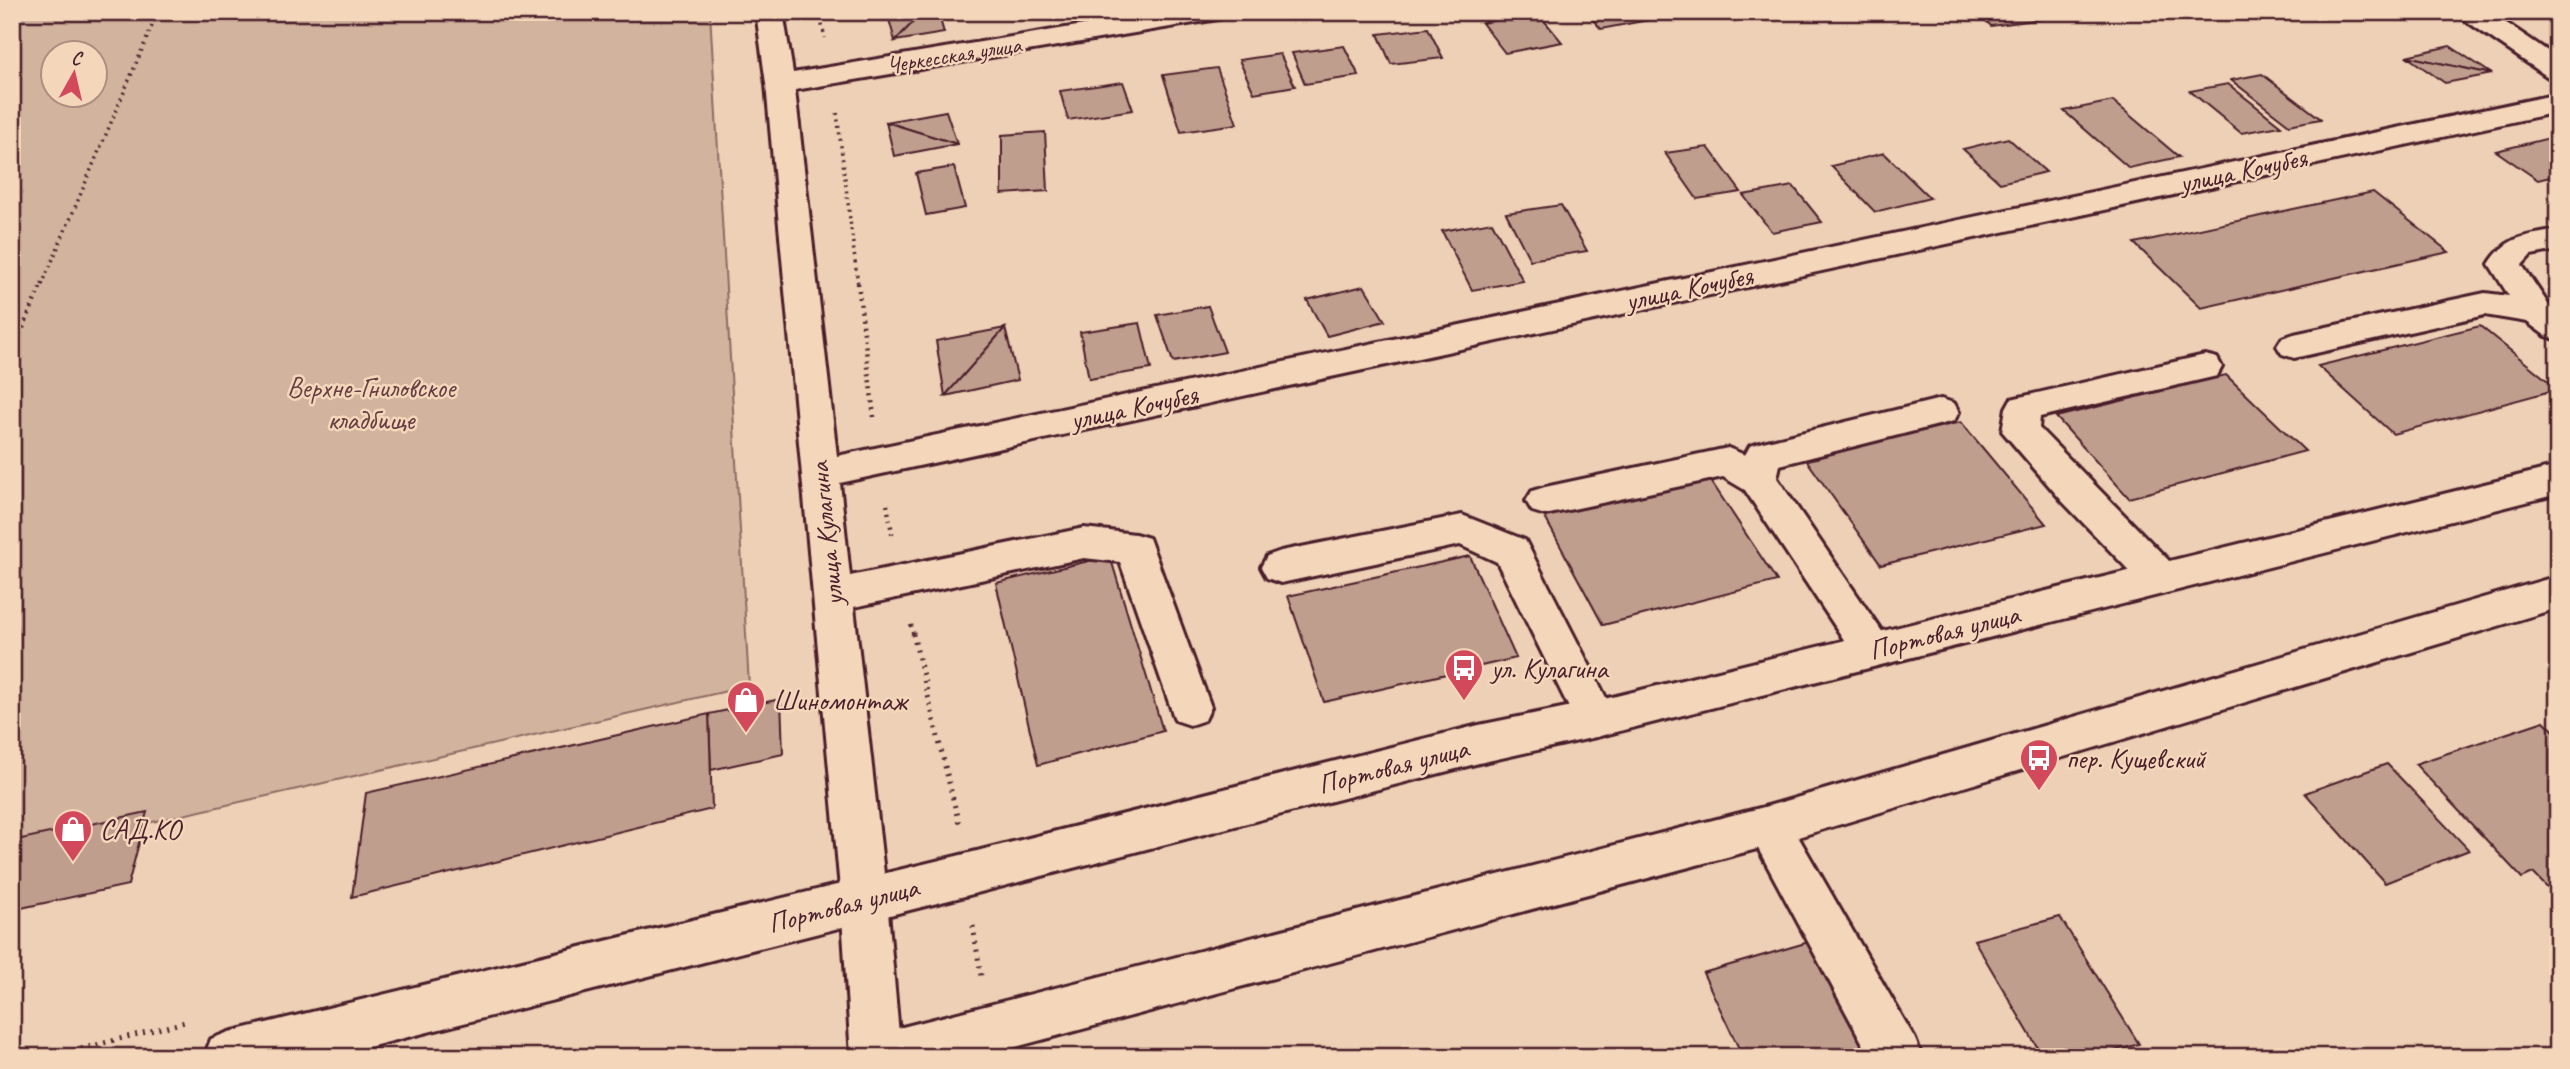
<svg xmlns="http://www.w3.org/2000/svg" width="2570" height="1069" viewBox="0 0 2570 1069" font-family="Caveat,sans-serif">
  <style>
    .green { fill: #d2b39e; stroke: #8e6964; stroke-width: 2; fill-rule: evenodd }
    .building { fill: #c09e8e; stroke: #4a1f2b; stroke-width: 2 }
    .lines { fill: none; stroke-linecap: round; stroke-linejoin: round }
    .minor-casing { stroke: #4a1f2b; stroke-width: 6 }
    .major-casing { stroke: #4a1f2b; stroke-width: 6 }
    .path-far2 { stroke: #4a1f2b; stroke-width: 3.5; stroke-dasharray: 2 4.5; stroke-linecap: butt }
    .path-far1 { stroke: #4a1f2b; stroke-width: 4.5; stroke-dasharray: 2 5; stroke-linecap: butt }
    .path { stroke: #4a1f2b; stroke-width: 5; stroke-dasharray: 2 6; stroke-linecap: butt }
    .minor { fill: #f4d7bb; fill-rule: evenodd }
    .major { fill: #f4d7bb; fill-rule: evenodd }
    .labels { text-anchor: middle; dominant-baseline: central; stroke-width: 5; stroke-linejoin: round; paint-order: stroke }
    .far-street-label { font-size: 23px; fill: #4a1f2b; stroke: #f4d7bb }
    .street-label { font-size: 28px; fill: #4a1f2b; stroke: #f4d7bb }
    .park-label { font-size: 28px; fill: #653d42; stroke: #f4d7bb }
    .poi-label { font-size: 28px; fill: #4a1f2b; stroke: #f4d7bb; text-anchor: start }
  </style>
  <rect width="100%" height="100%" fill="#edd0b5"/>
  <filter id="ink" filterUnits="userSpaceOnUse"><feTurbulence type="fractalNoise" baseFrequency=".0143" numOctaves="2"/><feDisplacementMap in="SourceGraphic" scale="14" xChannelSelector="R" yChannelSelector="G"/><feConvolveMatrix kernelMatrix="1 2 1 2 8 2 1 2 1" color-interpolation-filters="sRGB"/></filter>
  <g filter="url(#ink)">
    <path class="green" d="M12,12H710L749,686L12,854ZM52,52H94V94H52Z"/>
    <g class="building">
      <path d="M887,12H923L895,41Z"/>
      <path d="M923,12H938L944,33L895,41Z"/>
      <path d="M1537,12L1562,42L1505,53L1482,23Z"/>
      <path d="M1586,12H1641L1648,20L1601,29Z"/>
      <path d="M1977,12H2036L2042,19L1991,26Z"/>
      <path d="M1428,28L1443,58L1391,64L1378,34Z"/>
      <path d="M1344,46L1359,76L1305,84L1292,53Z"/>
      <path d="M2450,46L2492,74L2406,56Z"/>
      <path d="M1280,54L1295,86L1254,93L1239,60Z"/>
      <path d="M2406,56L2492,74L2445,83Z"/>
      <path d="M1217,68L1237,124L1181,132L1163,75Z"/>
      <path d="M2262,74L2321,119L2289,125L2231,80Z"/>
      <path d="M1123,82L1133,110L1068,120L1060,91Z"/>
      <path d="M2228,84L2281,126L2241,133L2190,91Z"/>
      <path d="M2113,101L2179,157L2129,168L2064,111Z"/>
      <path d="M946,111L957,144L886,122Z"/>
      <path d="M886,122L957,144L894,156Z"/>
      <path d="M1045,132L1048,191L1002,194V135Z"/>
      <path d="M2558,136V175L2538,180L2496,151Z"/>
      <path d="M2008,138L2046,172L2000,183L1963,149Z"/>
      <path d="M1708,147L1741,192L1697,199L1665,153Z"/>
      <path d="M1884,153L1930,198L1875,212L1831,166Z"/>
      <path d="M954,167L965,208L926,215L916,173Z"/>
      <path d="M1793,186L1822,222L1772,232L1743,195Z"/>
      <path d="M2373,192L2449,252L2201,308L2134,243Z"/>
      <path d="M1561,205L1587,251L1530,260L1506,213Z"/>
      <path d="M1492,222L1523,281L1472,290L1442,231Z"/>
      <path d="M1364,286L1385,321L1327,336L1307,300Z"/>
      <path d="M1208,306L1225,352L1173,362L1157,315Z"/>
      <path d="M1140,323L1151,369L1089,379L1080,332Z"/>
      <path d="M2480,326L2558,389L2393,434L2318,366Z"/>
      <path d="M1005,328L945,396L936,341Z"/>
      <path d="M1005,328L1018,380L945,396Z"/>
      <path d="M2226,375L2305,451L2129,498L2056,417Z"/>
      <path d="M1961,422L2046,524L1881,565L1805,458Z"/>
      <path d="M1707,475L1777,581L1603,625L1543,514Z"/>
      <path d="M1110,556L1163,731L1038,765L996,583Z"/>
      <path d="M1470,556L1516,658L1324,702L1288,596Z"/>
      <path d="M781,699L783,754L711,770L709,714Z"/>
      <path d="M709,714L712,809L352,897L366,793Z"/>
      <path d="M2544,721L2558,735V899L2533,873L2522,878L2415,764Z"/>
      <path d="M2387,764L2469,850L2385,883L2305,793Z"/>
      <path d="M147,812L128,885L12,910V841Z"/>
      <path d="M2060,917L2139,1044L2093,1057H2043L1974,940Z"/>
      <path d="M1819,939L1883,1057H1743L1703,973Z"/>
    </g>
    <g class="lines">
      <defs>
        <g id="minor">
          <path d="M756,12H783L793,73L1162,12H1225L1222,18L1212,20L795,90L837,456L2558,94V112L840,483L850,576L1084,528L1135,534L1149,538L1211,707L1205,720L1190,725L1175,720L1120,562L1084,558L854,607L887,900L901,1057H851L841,900L766,84Z"/>
          <path d="M2459,12H2490L2558,58V79L2548,77L2462,18Z"/>
          <path d="M2558,230V250L2531,255L2522,265L2548,304L2558,311V340L2546,336L2527,322L2485,315L2294,358L2282,354L2277,346L2282,338L2294,334L2485,293L2509,296L2489,264C2507,235 2526,236 2558,230Z"/>
          <path d="M2205,355L2217,358L2222,367L2217,376L2040,417L2039,428L2175,567L2181,578L2175,589L2161,594L2147,589L2063,502L2002,431L2006,408L2011,399Z"/>
          <path d="M1941,399L1954,403L1959,412L1954,421L1780,465L1777,478L1894,649L1888,661L1873,666L1858,661L1745,490L1723,477L1545,515L1532,511L1526,501L1532,491L1545,487L1728,448L1745,455L1750,446L1763,442Z"/>
          <path d="M1462,515L1525,540L1617,719L1611,732L1596,737L1581,732L1497,562L1460,545L1281,583L1267,578L1261,567L1267,556L1281,551Z"/>
          <path d="M1768,806L1784,812L1915,1039L1922,1057H1870L1746,826L1752,812Z"/>
        </g>
        <g id="major">
          <path d="M2558,466V494L1596,737L1479,763L965,896L329,1057H204L211,1039L229,1032L965,854L1479,725L1596,701Z"/>
          <path d="M2558,576V608L1768,846L978,1057H858L865,1039L883,1032L1768,806Z"/>
        </g>
      </defs>
      <use href="#minor" class="minor-casing"/>
      <use href="#major" class="major-casing"/>
      <g class="path-far2">
        <path d="M819,12L825,38"/>
        <path d="M837,113L858,285"/>
        <path d="M42,285L158,12"/>
      </g>
      <g class="path-far1">
        <path d="M858,283L874,417"/>
        <path d="M12,354L42,283"/>
        <path d="M887,505L893,538"/>
        <path d="M911,625L914,636"/>
      </g>
      <g class="path">
        <path d="M913,634L959,824"/>
        <path d="M973,926L981,976"/>
        <path d="M50,1057L185,1022"/>
      </g>
      <use href="#minor" class="minor"/>
      <use href="#major" class="major"/>
    </g>
  </g>
  <defs>
    <symbol id="bus-pin" viewBox="-11 -11 22 30"><path d="M0 17L-7.5 6A9.5 9.5 0 1 1 7.5 6Z" fill="#d1495b" stroke="#f4d7bb"/><path d="M-5-6H5V4H4V6H2V4H-2V6H-4V4H-5ZM-3.5-4V0h7V-4ZM-3.5 1.2v1.5H-2V1.2ZM2 1.2v1.5H3.5V1.2Z" fill="#fff"/></symbol>
    <symbol id="shop-pin" viewBox="-11 -11 22 30"><path d="M0 17L-7.5 6A9.5 9.5 0 1 1 7.5 6Z" fill="#d1495b" stroke="#f4d7bb"/><path d="M-5-2.5h2.3a2.7 3.5 0 0 1 5.4 0H5L5.5 6h-11ZM-1.5-2.5h3a1.5 2.3 0 0 0-3 0Z" fill="#fff"/></symbol>
  </defs>
  <g fill-rule="evenodd">
    <use href="#bus-pin" x="1442" y="646" width="44" height="60"/>
    <use href="#shop-pin" x="724" y="678" width="44" height="60"/>
    <use href="#bus-pin" x="2017" y="736" width="44" height="60"/>
    <use href="#shop-pin" x="51" y="807" width="44" height="60"/>
  </g>
  <g class="labels">
    <g class="far-street-label">
      <text transform="translate(954 55) rotate(-9)">Черкесская улица</text>
    </g>
    <g class="street-label">
      <text transform="translate(2243 170) rotate(-12)">улица Кочубея</text>
      <text transform="translate(1689 288) rotate(-12)">улица Кочубея</text>
      <text transform="translate(1134 407) rotate(-12)">улица Кочубея</text>
      <text transform="translate(826 534) rotate(-96)">улица Кулагина</text>
      <text transform="translate(1944 632) rotate(-14)">Портовая улица</text>
      <text transform="translate(1393 766) rotate(-14)">Портовая улица</text>
      <text transform="translate(843 905) rotate(-14)">Портовая улица</text>
    </g>
    <g class="park-label">
      <text x="371" y="387">Верхне-Гниловское<tspan x="371" dy="32">кладбище</tspan></text>
    </g>
    <g class="poi-label">
      <text x="1491" y="668">ул. Кулагина</text>
      <text x="773" y="700">Шиномонтаж</text>
      <text x="2066" y="758">пер. Кущевский</text>
      <text x="100" y="829">САД.КО</text>
    </g>
  </g>
  <rect width="2570" height="1069" fill="none" stroke="#f4d7bb" stroke-width="42"/>
  <rect x="21" y="21" width="2528" height="1027" fill="none" stroke="#4a1f2b" stroke-width="2.5" filter="url(#ink)"/>
  <g transform="translate(74 74) rotate(8)"><circle r="33" fill="#f4d7bb" stroke="#b08d81" stroke-width="2"/>
  <path d="M0-5L12 26L0 18L-12 26Z" fill="#d1495b"/>
  <text y="-10" font-size="19" font-weight="bold" text-anchor="middle" fill="#4a1f2b">С</text>
  </g>
</svg>
